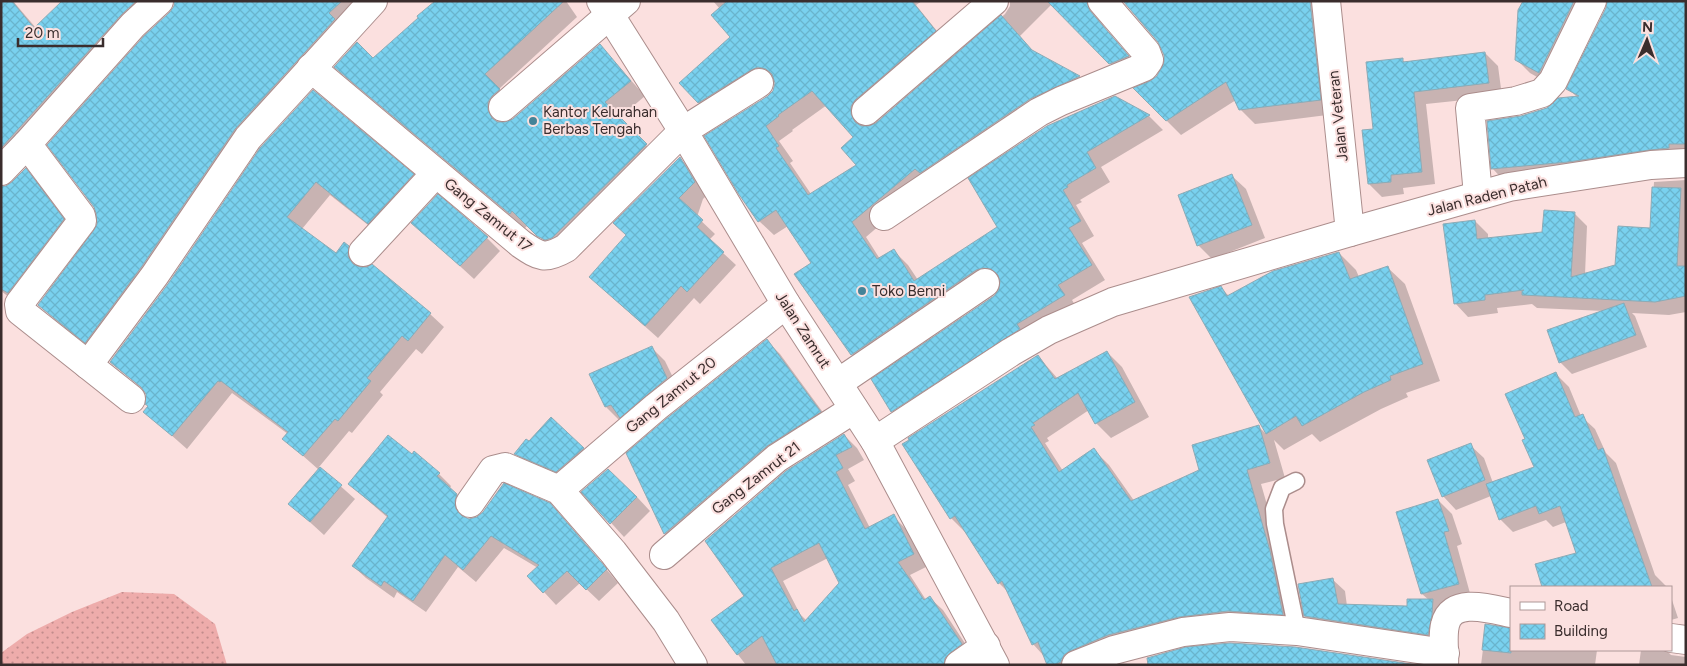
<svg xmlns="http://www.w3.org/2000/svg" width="1687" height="666" viewBox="0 0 1687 666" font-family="Figtree,sans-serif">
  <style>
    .grass { fill: url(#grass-dots) }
    .shadow { fill: #0003; fill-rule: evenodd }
    .building { fill: url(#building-cross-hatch); stroke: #8cabb6; fill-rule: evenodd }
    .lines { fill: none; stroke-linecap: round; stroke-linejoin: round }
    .service-casing { stroke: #ab8d8c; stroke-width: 19 }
    .minor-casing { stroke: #ab8d8c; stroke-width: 30 }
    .service { stroke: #fff; stroke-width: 16 }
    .minor { stroke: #fff; stroke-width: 28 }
    .poi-dot { fill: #448398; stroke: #fbe0df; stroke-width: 2 }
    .labels { text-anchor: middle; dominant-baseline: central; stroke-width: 4; stroke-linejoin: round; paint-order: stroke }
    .poi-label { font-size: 15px; fill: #3a2d2d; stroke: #fbe0df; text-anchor: start }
    .street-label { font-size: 15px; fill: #3a2d2d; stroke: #fbe0df }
  </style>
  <defs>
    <pattern id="grass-dots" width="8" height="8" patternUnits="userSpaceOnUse" patternTransform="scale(1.25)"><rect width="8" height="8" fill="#eeacab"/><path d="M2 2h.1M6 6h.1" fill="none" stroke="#c28c8c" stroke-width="1.8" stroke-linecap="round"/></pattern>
    <pattern id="building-cross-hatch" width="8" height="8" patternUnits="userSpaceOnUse" patternTransform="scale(1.25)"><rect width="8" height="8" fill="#79d1ef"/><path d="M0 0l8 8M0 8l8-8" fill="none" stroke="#69b4cd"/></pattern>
  </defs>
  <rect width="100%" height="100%" fill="#fbe0df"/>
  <path class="grass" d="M122,592L174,594L215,624L227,665H1V653L27,634L72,612Z"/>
  <g class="shadow">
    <path d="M1,1H13L36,28L64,1H167L1,179Z"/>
    <path d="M175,1H373L249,143L100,356L54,319L39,305L96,231L171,13L175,6Z"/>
    <path d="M437,1H566L577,17L499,89L514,104L503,118L502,123L514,120L600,46L645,96L619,118L661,160L554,251L528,225L525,228L351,82L336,67L373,60Z"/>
    <path d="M713,1H922L916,5L949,46L865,121V127L877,124L1005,14L1010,6V1H1111L1101,19L1104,27L1142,71L1125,78L1052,4L1020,36L1034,53L1079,77L1093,91L930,182L866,237L880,259L893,250L908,265L918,280L999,228L1115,97L1149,116L1163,130L1101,167L1110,182L1080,200L1082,202L1076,205L1094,236L1082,243L1105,280L1072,300L1078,310L907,425L892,411L1000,291L1002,282L991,284L867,369L852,354L796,274L813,263L788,226L774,235L759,221L739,193L768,97L774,90L776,82L765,84L713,117L698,102L732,37L720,9ZM827,105L855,137L857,165L811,194L790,163L793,161L779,141L793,131L792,130Z"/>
    <path d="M1124,1H1322L1335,114L1255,124L1240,109L1236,100L1181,135L1135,89L1151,82L1163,70L1166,62L1162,46Z"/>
    <path d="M1524,1H1598L1553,86L1530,73L1516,59Z"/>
    <path d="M1686,1V157L1506,183L1493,169L1521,117L1577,97L1568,89Z"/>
    <path d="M1485,53L1498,66L1502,96L1426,104L1435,184L1403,188L1404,194L1382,197L1369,184L1402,60L1406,63Z"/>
    <path d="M261,148L413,175L426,189L382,236L330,195L302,229L336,255L348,247L362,260L361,268L372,266L430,314L444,327L422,354L416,349L380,392L383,395L352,433L349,431L319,467L355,499L324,535L290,504L319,470L284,439L288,434L232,393L187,449L145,412L149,407L147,393L111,362L169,285Z"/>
    <path d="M680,159L693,171L707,195L703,199L697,217L715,234L709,240L736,265L700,304L694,298L658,338L603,289L627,236Z"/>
    <path d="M26,170L40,184L77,234L22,307L1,291V187H5L13,183Z"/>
    <path d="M1232,176L1246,189L1265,238L1212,259L1198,245Z"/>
    <path d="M1686,180V312L1669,315L1632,313L1635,316L1647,347L1572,374L1560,362L1604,311L1537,308L1532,304L1497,308L1498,313L1468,317L1455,303L1475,221L1488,234V239L1544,233L1574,213L1587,226L1585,275L1616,266L1651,229L1654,182Z"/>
    <path d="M413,223L487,238L500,251L474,279Z"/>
    <path d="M1339,253L1356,270L1359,277L1387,267L1405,284L1440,381L1406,393L1408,397L1381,409L1320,442L1312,434L1284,450L1274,440L1285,478L1261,484L1285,567L1298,629L1195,631L1089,665H1052L1033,644L1009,593L999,583L966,533L951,518L1038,356L1058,379L1107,352L1122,367L1149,417L1111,438L1096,423L1089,410L1047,438L1049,441L1045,443L1063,471L1094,450L1109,465L1135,502L1201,470L1259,427L1266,434L1221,288L1229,296Z"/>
    <path d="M767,341L780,354L833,426L678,547L665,534L628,453Z"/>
    <path d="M651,347L665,361L680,392L619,420L606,407L591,374Z"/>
    <path d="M1556,374L1569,387L1581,416L1595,429L1606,453L1616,463L1655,575L1667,587H1543L1537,565L1578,554L1566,522L1553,527L1546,520L1513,532L1500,519L1491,496L1456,510L1443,496L1470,445L1484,458L1493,483L1535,468L1526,439Z"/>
    <path d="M551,419L597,462L570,485L529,467L516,454L529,443Z"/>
    <path d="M844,435L857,448L864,460L848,469L855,481L848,485L870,528L893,516L906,529L926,567L910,575L926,600L930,598L943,610L974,657L963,665H746L712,621L746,596ZM828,558L841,583L807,621L800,614L783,581Z"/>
    <path d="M412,456L439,474L451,486L450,488L469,507L467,514V519L562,517L618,583L599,601L580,583L556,605L544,592L538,568L504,548L476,582L458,567L426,612L397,592L394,598L366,578L353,566L388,518L349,484Z"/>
    <path d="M583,492L637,497L650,511L624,537Z"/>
    <path d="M1438,500L1452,514L1462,544L1457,546L1471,597L1438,607L1444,613L1440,646L1318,628L1305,616L1332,579L1345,591L1347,606L1408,607L1429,600L1422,594Z"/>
    <path d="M1671,597L1678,618L1671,620Z"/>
    <path d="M1486,625L1511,650H1597L1595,665H1481Z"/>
    <path d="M1641,650H1666L1671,655L1686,657V665H1639Z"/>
  </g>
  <g class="building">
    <path d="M1,1H12L34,28L62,1H136L121,15L1,148Z"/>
    <path d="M174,1H342L329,13L335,19L235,129L142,266L85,343L38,305L94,230L97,224L96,213L94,207L47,145L144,36L170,12L174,6Z"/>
    <path d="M435,1H564L485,74L500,89L492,96L488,102V110L492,118L497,122H505L513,119L600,44L631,81L605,102L647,144L552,238L545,240L537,236L512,211L510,214L334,67L357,42L373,58L418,18L417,16Z"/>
    <path d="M727,1H912L936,31L855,100L851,106V114L855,122L861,126H869L876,123L1001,15L1032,50L1080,76L1030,99L920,173L915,169L852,222L877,259L894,249L914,281L997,227L968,178L1047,126L1115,96L1150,115L1087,152L1096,168L1067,185L1068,187L1063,190L1081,221L1069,228L1092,265L1058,285L1065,295L1017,324L1020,329L891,412L871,379L994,296L999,289L1000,281L998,275L991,269L983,268L976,270L851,355L794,274L811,263L776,210L758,222L738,193L704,136L768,96L773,91L775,83L772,74L766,69L758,67L751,70L698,103L679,83L730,37L711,15ZM812,91L853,137L841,148L856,165L808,195L776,148L779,146L766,126L779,116L778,115Z"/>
    <path d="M1047,1H1087L1090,11L1129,56L1109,64Z"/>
    <path d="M1123,1H1310L1321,100L1239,110L1226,82L1166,121L1133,88L1150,81L1157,76L1164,62V55L1158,42Z"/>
    <path d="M1523,1H1574L1539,73L1515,60L1518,10Z"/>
    <path d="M1607,1H1686V144H1669V148L1649,150L1568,162L1491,169L1487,121L1521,116L1547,108L1558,98L1579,96L1566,89L1606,8Z"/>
    <path d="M1485,52L1489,83L1414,92L1422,172L1391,175V182L1368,184L1362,130L1373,129L1366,62L1403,58V62Z"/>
    <path d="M313,90L414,174L368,224L316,182L287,217L336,253L344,242L349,246L348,256L353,264L360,267H367L372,264L431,313L408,341L402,336L367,378L371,381L338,421L335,419L303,456L282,439L288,432L221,381L220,382L218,381L172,436L143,412L148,406L145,404L146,394L141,387L110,362L168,284L260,148Z"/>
    <path d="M680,157L695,182L679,198L703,220L697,227L724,252L687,292L681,286L645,326L589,277L626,235L613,223Z"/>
    <path d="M26,168L64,219L8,293L1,289V186H6L12,182Z"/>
    <path d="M1232,174L1252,225L1197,246L1178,195Z"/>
    <path d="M1652,187L1681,188L1677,266H1686V296L1655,302L1522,295V291L1524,290L1485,295V300L1454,304L1443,224L1475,220L1477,239L1542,232L1544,210L1575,212L1571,277L1615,265L1618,226L1650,228Z"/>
    <path d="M438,194L488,237L460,266L411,223Z"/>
    <path d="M1339,252L1350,279L1388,266L1423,364L1390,376L1391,380L1364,392L1302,426L1296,416L1266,434L1189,297L1221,286L1227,296L1273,271Z"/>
    <path d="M1624,303L1636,335L1559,363L1547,330Z"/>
    <path d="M767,339L821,412L767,446L664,534L626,453L666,419Z"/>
    <path d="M652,346L667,378L620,418L611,405L605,407L589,374Z"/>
    <path d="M1107,351L1135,402L1095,424L1078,393L1033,423L1035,425L1031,427L1059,472L1094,448L1131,501L1199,470L1192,445L1259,425L1270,463L1247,470L1270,551L1283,615L1228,611L1179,617L1108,635L1070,651L1064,655L1061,662L1054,665H1047L1038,642L1032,645L1002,581L998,584L955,516L950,519L902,444L909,440L908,438L1038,355L1055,379Z"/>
    <path d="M1556,372L1575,417L1583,414L1598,450L1603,448L1652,587H1542L1535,564L1576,553L1560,506L1539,514L1536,506L1499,520L1486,484L1534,467L1522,440L1525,439L1505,394Z"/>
    <path d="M551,417L584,448L556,472L514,454L526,439L529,441Z"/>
    <path d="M844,434L852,447L836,455L843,468L836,472L865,529L894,514L914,554L898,562L924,600L930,596L962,644L950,653L945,658L944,665H777L762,636L737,655L711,620L744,596L705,541L786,471ZM819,543L839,583L804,622L797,609L794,611L771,568Z"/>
    <path d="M388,435L412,454L414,451L440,473L437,476L457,494L455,501L456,509L462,516L469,519L477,517L483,512L504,483L550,503L607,569L586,590L567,571L543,593L527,576L539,565L491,536L463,570L445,555L413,601L384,581L381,586L352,566L388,516L348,484Z"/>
    <path d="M1471,443L1485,480L1442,497L1427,460Z"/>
    <path d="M320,467L342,485L310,522L288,504Z"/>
    <path d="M608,469L637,497L610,524L581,492Z"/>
    <path d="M1438,499L1449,531L1444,532L1459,584L1421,594L1396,512Z"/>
    <path d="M1333,578L1338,604L1407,606V599H1433L1432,615L1428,635L1304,616L1298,584Z"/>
    <path d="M1485,624L1511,628V653L1482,650Z"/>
    <path d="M1230,643L1295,647L1418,665H1148L1147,658L1186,647Z"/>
  </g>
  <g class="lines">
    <defs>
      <path id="service" d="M1296,481L1282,488L1274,509L1275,524L1297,631"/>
      <g id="minor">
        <path d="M601,1L683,131L786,304L875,441L995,665"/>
        <path d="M1326,1L1350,232"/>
        <path d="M311,68L521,244C540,257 545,260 566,248L683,131L759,83"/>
        <path d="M503,107L626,1"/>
        <path d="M866,111L994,1"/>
        <path d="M1,171L27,144"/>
        <path d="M1478,195L1470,108L1516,101L1542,93L1553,81L1592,1"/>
        <path d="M884,216L1039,112L1061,101L1144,67L1149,60L1146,52L1102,1"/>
        <path d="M363,252L436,173"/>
        <path d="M88,365L155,275L248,138L373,1"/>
        <path d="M838,383L985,283"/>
        <path d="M131,399L20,311L19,304L82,221L81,216L27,144L133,25L159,1"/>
        <path d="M875,441L1011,352L1049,330L1113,302L1350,232L1509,187L1651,165L1686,163"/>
        <path d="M559,490L656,407L786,304"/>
        <path d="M470,503L493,470L505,467L559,490L613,552L666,621L693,665"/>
        <path d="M664,555L777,458L854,409"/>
        <path d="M1671,638L1686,640"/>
        <path d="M959,665L986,646"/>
        <path d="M1076,665L1114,650L1183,632L1230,627L1297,631L1445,653"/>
        <path d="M1444,665C1445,652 1442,637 1445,625C1451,596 1492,609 1511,613"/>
      </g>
    </defs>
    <use href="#service" class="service-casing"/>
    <use href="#minor" class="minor-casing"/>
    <use href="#service" class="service"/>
    <use href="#minor" class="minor"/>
  </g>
  <g class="poi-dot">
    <circle cx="533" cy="121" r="5"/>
    <circle cx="862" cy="291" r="5"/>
  </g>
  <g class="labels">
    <g class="poi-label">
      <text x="543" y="112">Kantor Kelurahan<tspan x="543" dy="17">Berbas Tengah</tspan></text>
      <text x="872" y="291">Toko Benni</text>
    </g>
    <g class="street-label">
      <text transform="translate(1338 116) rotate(-96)">Jalan Veteran</text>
      <text transform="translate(1487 196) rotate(-14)">Jalan Raden Patah</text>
      <text transform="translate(488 215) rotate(39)">Gang Zamrut 17</text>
      <text transform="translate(803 330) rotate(57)">Jalan Zamrut</text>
      <text transform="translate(671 395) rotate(-39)">Gang Zamrut 20</text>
      <text transform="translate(756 478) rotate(-38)">Gang Zamrut 21</text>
    </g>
  </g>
  <rect width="1687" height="666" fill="none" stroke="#3a2d2d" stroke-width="5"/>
  <rect x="1510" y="586" width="162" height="65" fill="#fbe0df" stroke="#ae9898"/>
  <rect x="1520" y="602" width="25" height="8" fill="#ffffff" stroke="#ae9898"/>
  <text x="1554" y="611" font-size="15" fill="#3a2d2d">Road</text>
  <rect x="1520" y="624" width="25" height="15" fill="url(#building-cross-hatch)" stroke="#ae9898"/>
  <text x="1554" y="636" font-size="15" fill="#3a2d2d">Building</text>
  <g transform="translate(1647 40) rotate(2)" stroke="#fbe0df" stroke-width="4" paint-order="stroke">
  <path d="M0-4L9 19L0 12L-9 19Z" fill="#3a2d2d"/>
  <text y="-8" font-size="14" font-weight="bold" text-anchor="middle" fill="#3a2d2d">N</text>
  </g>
  <path d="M18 38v8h85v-8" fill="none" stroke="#3a2d2d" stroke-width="2.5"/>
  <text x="25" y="38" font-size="15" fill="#3a2d2d" stroke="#fbe0df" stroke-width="4" paint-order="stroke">20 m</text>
</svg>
